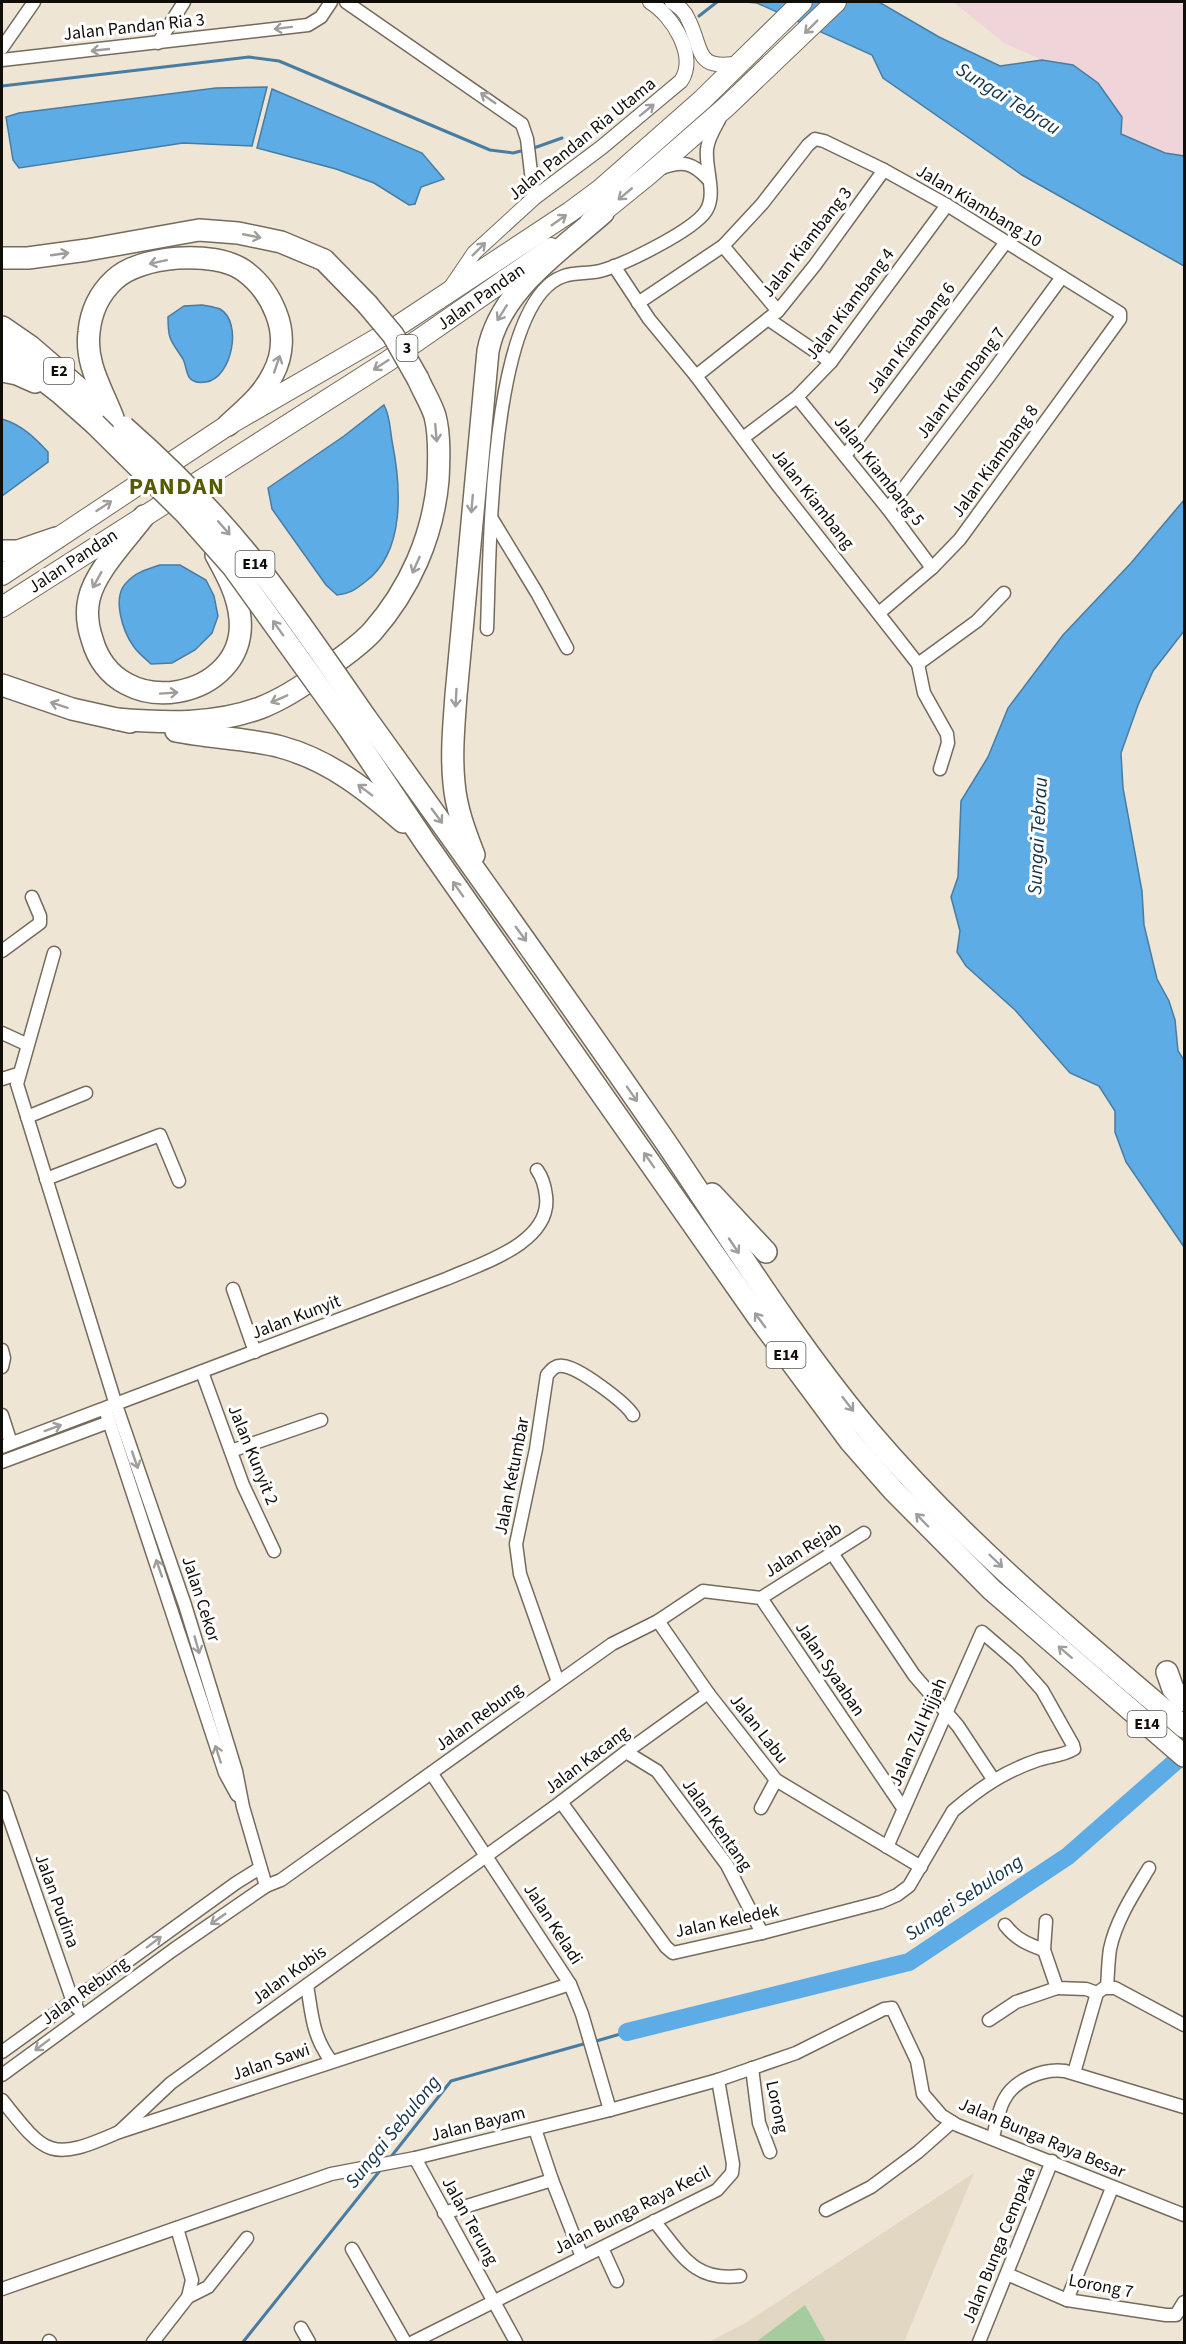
<svg xmlns="http://www.w3.org/2000/svg" width="1186" height="2344" viewBox="0 0 1186 2344" font-family="'Source Sans 3',sans-serif">
  <style>
    .industrial { fill: #efd5d9 }
    .education { fill: #e2d7c3 }
    .green { fill: #a6cb9f }
    .water { fill: #5eace6; stroke: #477ca3; stroke-width: 1.5 }
    .lines { fill: none; stroke-linecap: round; stroke-linejoin: round }
    .stream { stroke: #477ca3; stroke-width: 3 }
    .river { stroke: #5eace6; stroke-width: 18 }
    .minor-casing { stroke: #746b5d; stroke-width: 15 }
    .tertiary-casing { stroke: #746b5d; stroke-width: 16 }
    .trunk-casing { stroke: #746b5d; stroke-width: 22 }
    .motorway-casing { stroke: #746b5d; stroke-width: 24 }
    .minor { stroke: #fff; stroke-width: 12 }
    .tertiary { stroke: #fff; stroke-width: 14 }
    .trunk { stroke: #fff; stroke-width: 20 }
    .motorway { stroke: #fff; stroke-width: 21 }
    .motorway-bridge-casing { stroke: #746b5d; stroke-width: 24; stroke-linecap: butt }
    .motorway-bridge { stroke: #fff; stroke-width: 21 }
    .oneway { stroke: #a09e9c }
    .labels { text-anchor: middle; dominant-baseline: central; stroke-width: 6; stroke-linejoin: round; paint-order: stroke }
    .shield { fill: #fff; stroke: #585652; stroke-width: 1.5 }
    .shield-label { font-size: 16px; font-weight: bold; fill: #110d08 }
    .street-label { font-size: 18px; fill: #110d08; stroke: #fff }
    .water-label { font-size: 20px; font-style: italic; fill: #11334b; stroke: #fff }
    .district-label { font-size: 24px; font-weight: bold; letter-spacing: 1.5px; fill: #565a01; stroke: #fff }
  </style>
  <rect width="100%" height="100%" fill="#efe5d5"/>
  <path class="industrial" d="M953,2H1184V156L1165,153L1121,134L1073,65L1042,60L1004,43Z"/>
  <path class="education" d="M974,2173L904,2342H709L747,2322Z"/>
  <path class="green" d="M805,2305L826,2342H756Z"/>
  <g class="water">
    <path d="M746,2H879L939,37L1000,66L1042,60L1073,65L1098,83L1122,117L1121,134L1165,153L1184,156V266L1022,175L883,78L872,55L757,3Z"/>
    <path d="M267,87L252,146L183,143L19,168L13,160L6,117L19,113L216,88Z"/>
    <path d="M272,89L422,153L444,179L421,187L415,204L409,205L374,183L336,169L257,148Z"/>
    <path d="M202,305C207,306 215,307 220,309C243,322 232,378 206,382C200,383 193,383 189,377C186,372 186,365 183,359C171,340 168,341 168,317L184,306Z"/>
    <path d="M384,405C390,416 390,428 392,441C401,486 406,552 365,582C355,590 349,594 337,595L326,585L272,509L268,488L344,436Z"/>
    <path d="M2,419C22,425 34,437 48,452V462L2,496Z"/>
    <path d="M1184,500V631L1153,671L1138,705L1121,753L1123,788L1142,891L1144,925L1157,979L1169,1001L1175,1020L1178,1051L1184,1060V1247L1126,1162L1115,1132V1111L1099,1086L1070,1073L1015,1010L966,966L957,952L960,931L951,897L958,877L961,801L988,757L1008,708L1063,635L1131,563Z"/>
    <path d="M160,565H180L206,580L214,596L218,616L212,633L195,650L172,663L151,664C146,659 139,654 134,647C123,632 111,597 127,582C136,572 148,569 160,565Z"/>
  </g>
  <g class="lines">
    <g class="stream">
      <path d="M699,16L717,2"/>
      <path d="M2,86L249,57L279,61L490,150L513,153L525,150"/>
      <path d="M531,149L562,138"/>
      <path d="M593,2042L627,2032"/>
      <path d="M390,2158L451,2081L587,2043"/>
      <path d="M243,2342L382,2168"/>
    </g>
    <path class="river" d="M627,2032L909,1962L1068,1856L1184,1754"/>
    <defs>
      <g id="minor">
        <path d="M346,2L522,124L527,139L534,198"/>
        <path d="M158,43L184,2"/>
        <path d="M2,48L34,2"/>
        <path d="M2,60L308,25L321,17L331,2"/>
        <path d="M662,168C683,160 693,163 708,179"/>
        <path d="M723,246L778,311"/>
        <path d="M614,266L649,319L696,376L776,483L918,664L977,621L1004,593"/>
        <path d="M638,303L723,246L762,204L808,145L815,139L824,141L884,170L947,205L1120,313V319L960,539L932,568L879,613"/>
        <path d="M768,319L831,362"/>
        <path d="M696,376L778,311L815,265L884,170"/>
        <path d="M797,397L888,509L932,568"/>
        <path d="M743,438L797,397L831,362L947,205"/>
        <path d="M845,456L1006,242"/>
        <path d="M888,509L990,375L1062,277"/>
        <path d="M492,519L537,593L567,648"/>
        <path d="M487,629C490,561 488,301 564,276C575,272 588,274 600,271C623,265 693,231 706,211C717,194 705,169 707,149C708,139 714,129 719,120"/>
        <path d="M918,664L924,693L947,734L948,743L940,769"/>
        <path d="M2,951L40,923V916L32,897"/>
        <path d="M54,953L17,1084L116,1405L185,1605L236,1771L243,1807L266,1886"/>
        <path d="M2,1033L26,1044"/>
        <path d="M2,1079L18,1074"/>
        <path d="M27,1117L86,1093"/>
        <path d="M46,1179L160,1135L179,1181"/>
        <path d="M233,1289L255,1352"/>
        <path d="M2,1350L4,1358L2,1367"/>
        <path d="M202,1372L243,1485L274,1551"/>
        <path d="M105,1409L225,1773L237,1795"/>
        <path d="M2,1415L11,1443"/>
        <path d="M2,1447L446,1279C480,1264 552,1243 546,1196C545,1187 543,1178 537,1170"/>
        <path d="M231,1451L321,1420"/>
        <path d="M2,1462L109,1422"/>
        <path d="M832,1553L914,1675L958,1726L993,1779"/>
        <path d="M761,1598L864,1533"/>
        <path d="M658,1621L708,1693L776,1780L921,1867"/>
        <path d="M558,1682L520,1574L516,1544L536,1449L547,1375C552,1369 555,1365 563,1366C578,1367 625,1402 633,1415"/>
        <path d="M626,1752L657,1771L727,1865L762,1933"/>
        <path d="M432,1774L570,1984L582,2014L610,2110"/>
        <path d="M2,1797L73,2002L77,2008"/>
        <path d="M561,1802L666,1947L673,1953L762,1933L881,1902L897,1895L909,1886L953,1811C980,1788 1003,1772 1038,1760C1049,1756 1063,1756 1074,1749L1073,1745L1042,1690L1017,1662L982,1632L887,1847"/>
        <path d="M761,1808L776,1780"/>
        <path d="M1046,1921L1044,1950L1057,1988L1086,1989L1097,1993"/>
        <path d="M1005,1925C1016,1939 1027,1944 1044,1950"/>
        <path d="M307,1985C312,2015 312,2035 331,2061"/>
        <path d="M1107,1987C1108,1975 1108,1962 1110,1949C1116,1920 1134,1893 1149,1868"/>
        <path d="M989,2020L1016,2002L1057,1988"/>
        <path d="M2,2052L236,1883L260,1868"/>
        <path d="M752,2068L759,2123L770,2152"/>
        <path d="M1074,2073L1097,1993L1104,1988H1115L1184,2025"/>
        <path d="M2,2075L173,1950L266,1886L281,1880L612,1644L658,1621L703,1591L761,1598L903,1808"/>
        <path d="M2,2100C46,2156 51,2162 119,2132L570,1984"/>
        <path d="M535,2129L552,2180L582,2257"/>
        <path d="M119,2132L171,2083L561,1802L626,1752L708,1693"/>
        <path d="M993,2137C996,2126 998,2111 1004,2100C1014,2080 1043,2068 1065,2071L1184,2107"/>
        <path d="M415,2158L516,2342"/>
        <path d="M826,2210L871,2187L918,2152L952,2122"/>
        <path d="M444,2213L552,2180"/>
        <path d="M654,2221C681,2253 693,2282 740,2276"/>
        <path d="M602,2248L617,2281"/>
        <path d="M352,2249L405,2342"/>
        <path d="M1007,2274L1067,2300L1166,2315H1176L1184,2302"/>
        <path d="M2,2289L331,2174L415,2158L610,2110L718,2080L796,2053L884,2009L892,2008L917,2061L923,2094L941,2115L957,2125L1184,2215"/>
        <path d="M188,2297L208,2287L247,2238"/>
        <path d="M1067,2300L1112,2188"/>
        <path d="M301,2328L309,2342"/>
        <path d="M49,2341L50,2342"/>
        <path d="M153,2342L188,2297L192,2280L177,2228"/>
        <path d="M413,2342L717,2190L732,2173L733,2164L718,2080"/>
        <path d="M979,2342L1052,2161"/>
      </g>
      <g id="tertiary">
        <path d="M672,2C679,7 685,11 688,19C704,50 693,71 740,63"/>
        <path d="M451,287L474,253L534,198L602,147L681,81C698,56 672,15 650,2"/>
      </g>
      <g id="trunk">
        <path d="M590,222L648,175L726,107L836,2"/>
        <path d="M2,575L228,425L387,333L570,212L601,189L702,100L802,2"/>
        <path d="M2,607L388,361L551,248"/>
      </g>
      <g id="motorway">
        <path d="M2,258H28L87,250L199,230L238,233L281,242L324,260L367,304"/>
        <path d="M2,327L31,347L110,415"/>
        <path d="M2,348L60,393L95,424"/>
        <path d="M2,371L17,374L35,382"/>
        <path d="M113,418C102,389 85,364 89,332C91,311 99,294 114,280C140,255 214,250 243,270C259,281 269,295 276,313C284,333 283,355 273,374C263,395 245,409 228,425"/>
        <path d="M144,516C127,539 95,571 89,599C86,612 88,627 92,639C116,726 248,699 240,618C238,595 227,575 216,555"/>
        <path d="M2,551H18L56,538"/>
        <path d="M2,685L72,709L130,722"/>
        <path d="M366,718C467,858 567,999 665,1141C731,1239 793,1340 869,1431C962,1541 1075,1634 1184,1727"/>
        <path d="M116,719C165,723 213,725 260,708C283,699 303,686 323,671C340,659 358,647 372,632C410,589 433,536 438,480C439,460 440,435 435,416C431,403 423,391 418,379"/>
        <path d="M348,727L425,842L758,1317L850,1441L893,1490L992,1590L1184,1756"/>
        <path d="M176,731C211,738 247,738 281,747C329,760 367,790 403,822"/>
        <path d="M474,855C465,832 456,808 454,783C451,754 454,724 456,695L488,351C500,290 559,252 603,213"/>
        <path d="M712,1194L766,1252"/>
        <path d="M1167,1672L1173,1689L1184,1701"/>
      </g>
    </defs>
    <use href="#minor" class="minor-casing"/>
    <use href="#tertiary" class="tertiary-casing"/>
    <use href="#trunk" class="trunk-casing"/>
    <use href="#motorway" class="motorway-casing"/>
    <use href="#minor" class="minor"/>
    <use href="#tertiary" class="tertiary"/>
    <use href="#trunk" class="trunk"/>
    <use href="#motorway" class="motorway"/>
    <defs>
      <g id="motorway-bridge">
        <path d="M367,304L393,335L418,379"/>
        <path d="M95,424L186,514L233,567L348,727"/>
        <path d="M124,427C175,472 223,521 265,576C300,622 333,670 366,718"/>
      </g>
    </defs>
    <use href="#motorway-bridge" class="motorway-bridge-casing"/>
    <use href="#motorway-bridge" class="motorway-bridge"/>
  </g>
  <defs><path id="oneway-shaft" d="M-6 0H5M1.5-3L5.5 0L1.5 3" fill="none" stroke-width="1.6" stroke-linecap="round" stroke-linejoin="round" transform="scale(1.5)"/></defs>
  <g class="oneway">
    <use href="#oneway-shaft" transform="translate(811 27) rotate(135)"/>
    <use href="#oneway-shaft" transform="translate(283 28) rotate(173)"/>
    <use href="#oneway-shaft" transform="translate(100 50) rotate(174)"/>
    <use href="#oneway-shaft" transform="translate(488 98) rotate(-145)"/>
    <use href="#oneway-shaft" transform="translate(647 110) rotate(-39)"/>
    <use href="#oneway-shaft" transform="translate(625 194) rotate(140)"/>
    <use href="#oneway-shaft" transform="translate(559 220) rotate(-35)"/>
    <use href="#oneway-shaft" transform="translate(252 236) rotate(11)"/>
    <use href="#oneway-shaft" transform="translate(479 249) rotate(-45)"/>
    <use href="#oneway-shaft" transform="translate(60 254) rotate(-8)"/>
    <use href="#oneway-shaft" transform="translate(158 262) rotate(168)"/>
    <use href="#oneway-shaft" transform="translate(502 313) rotate(122)"/>
    <use href="#oneway-shaft" transform="translate(277 364) rotate(-71)"/>
    <use href="#oneway-shaft" transform="translate(381 365) rotate(147)"/>
    <use href="#oneway-shaft" transform="translate(436 433) rotate(85)"/>
    <use href="#oneway-shaft" transform="translate(472 504) rotate(95)"/>
    <use href="#oneway-shaft" transform="translate(104 506) rotate(-33)"/>
    <use href="#oneway-shaft" transform="translate(224 528) rotate(49)"/>
    <use href="#oneway-shaft" transform="translate(416 565) rotate(114)"/>
    <use href="#oneway-shaft" transform="translate(97 580) rotate(119)"/>
    <use href="#oneway-shaft" transform="translate(278 628) rotate(-125)"/>
    <use href="#oneway-shaft" transform="translate(169 693) rotate(-4)"/>
    <use href="#oneway-shaft" transform="translate(456 698) rotate(93)"/>
    <use href="#oneway-shaft" transform="translate(279 699) rotate(156)"/>
    <use href="#oneway-shaft" transform="translate(59 705) rotate(-162)"/>
    <use href="#oneway-shaft" transform="translate(365 790) rotate(-143)"/>
    <use href="#oneway-shaft" transform="translate(437 816) rotate(54)"/>
    <use href="#oneway-shaft" transform="translate(458 889) rotate(-125)"/>
    <use href="#oneway-shaft" transform="translate(521 934) rotate(54)"/>
    <use href="#oneway-shaft" transform="translate(632 1094) rotate(55)"/>
    <use href="#oneway-shaft" transform="translate(649 1160) rotate(-125)"/>
    <use href="#oneway-shaft" transform="translate(734 1246) rotate(56)"/>
    <use href="#oneway-shaft" transform="translate(760 1320) rotate(-126)"/>
    <use href="#oneway-shaft" transform="translate(848 1404) rotate(52)"/>
    <use href="#oneway-shaft" transform="translate(53 1428) rotate(-20)"/>
    <use href="#oneway-shaft" transform="translate(135 1460) rotate(71)"/>
    <use href="#oneway-shaft" transform="translate(922 1520) rotate(-134)"/>
    <use href="#oneway-shaft" transform="translate(996 1561) rotate(44)"/>
    <use href="#oneway-shaft" transform="translate(159 1568) rotate(-109)"/>
    <use href="#oneway-shaft" transform="translate(197 1645) rotate(74)"/>
    <use href="#oneway-shaft" transform="translate(1065 1652) rotate(-139)"/>
    <use href="#oneway-shaft" transform="translate(218 1754) rotate(-108)"/>
    <use href="#oneway-shaft" transform="translate(218 1919) rotate(145)"/>
    <use href="#oneway-shaft" transform="translate(154 1942) rotate(-37)"/>
    <use href="#oneway-shaft" transform="translate(42 2045) rotate(143)"/>
  </g>
  <g class="labels">
    <g class="shield">
      <rect x="396.5" y="335" width="21" height="26" rx="4.5"/>
      <rect x="44" y="358" width="30" height="26" rx="4.5"/>
      <rect x="235.5" y="551" width="39" height="26" rx="4.5"/>
      <rect x="766.5" y="1342" width="39" height="26" rx="4.5"/>
      <rect x="1127.5" y="1711" width="39" height="26" rx="4.5"/>
    </g>
    <g class="shield-label">
      <text x="407" y="348">3</text>
      <text x="59" y="371">E2</text>
      <text x="255" y="564">E14</text>
      <text x="786" y="1355">E14</text>
      <text x="1147" y="1724">E14</text>
    </g>
    <g class="street-label">
      <text transform="translate(134 27) rotate(-6)">Jalan Pandan Ria 3</text>
      <text transform="translate(582 139) rotate(-39)">Jalan Pandan Ria Utama</text>
      <text transform="translate(979 206) rotate(31)">Jalan Kiambang 10</text>
      <text transform="translate(807 242) rotate(-52)">Jalan Kiambang 3</text>
      <text transform="translate(481 297) rotate(-35)">Jalan Pandan</text>
      <text transform="translate(850 304) rotate(-53)">Jalan Kiambang 4</text>
      <text transform="translate(911 338) rotate(-53)">Jalan Kiambang 6</text>
      <text transform="translate(961 383) rotate(-53)">Jalan Kiambang 7</text>
      <text transform="translate(995 461) rotate(-54)">Jalan Kiambang 8</text>
      <text transform="translate(879 471) rotate(52)">Jalan Kiambang 5</text>
      <text transform="translate(813 499) rotate(52)">Jalan Kiambang</text>
      <text transform="translate(73 561) rotate(-33)">Jalan Pandan</text>
      <text transform="translate(296 1317) rotate(-21)">Jalan Kunyit</text>
      <text transform="translate(253 1455) rotate(68)">Jalan Kunyit 2</text>
      <text transform="translate(512 1476) rotate(-79)">Jalan Ketumbar</text>
      <text transform="translate(803 1550) rotate(-32)">Jalan Rejab</text>
      <text transform="translate(201 1599) rotate(72)">Jalan Cekor</text>
      <text transform="translate(830 1669) rotate(56)">Jalan Syaaban</text>
      <text transform="translate(479 1717) rotate(-36)">Jalan Rebung</text>
      <text transform="translate(759 1729) rotate(52)">Jalan Labu</text>
      <text transform="translate(918 1732) rotate(-66)">Jalan Zul Hijjah</text>
      <text transform="translate(587 1760) rotate(-37)">Jalan Kacang</text>
      <text transform="translate(717 1825) rotate(55)">Jalan Kentang</text>
      <text transform="translate(57 1901) rotate(70)">Jalan Pudina</text>
      <text transform="translate(727 1921) rotate(-12)">Jalan Keledek</text>
      <text transform="translate(553 1924) rotate(57)">Jalan Keladi</text>
      <text transform="translate(289 1975) rotate(-36)">Jalan Kobis</text>
      <text transform="translate(85 1991) rotate(-36)">Jalan Rebung</text>
      <text transform="translate(271 2062) rotate(-19)">Jalan Sawi</text>
      <text transform="translate(777 2107) rotate(78)">Lorong</text>
      <text transform="translate(478 2124) rotate(-14)">Jalan Bayam</text>
      <text transform="translate(1042 2138) rotate(23)">Jalan Bunga Raya Besar</text>
      <text transform="translate(632 2210) rotate(-27)">Jalan Bunga Raya Kecil</text>
      <text transform="translate(470 2221) rotate(61)">Jalan Terung</text>
      <text transform="translate(999 2245) rotate(-68)">Jalan Bunga Cempaka</text>
      <text transform="translate(1101 2286) rotate(11)">Lorong 7</text>
    </g>
    <g class="water-label">
      <text transform="translate(1008 99) rotate(32)">Sungai Tebrau</text>
      <text transform="translate(1038 836) rotate(-87)">Sungai Tebrau</text>
      <text transform="translate(964 1898) rotate(-34)">Sungei Sebulong</text>
      <text transform="translate(393 2132) rotate(-51)">Sungai Sebulong</text>
    </g>
    <g class="district-label">
      <text x="177" y="486">PANDAN</text>
    </g>
  </g>
  <rect width="1186" height="2344" fill="none" stroke="#110d08" stroke-width="6"/>
</svg>
